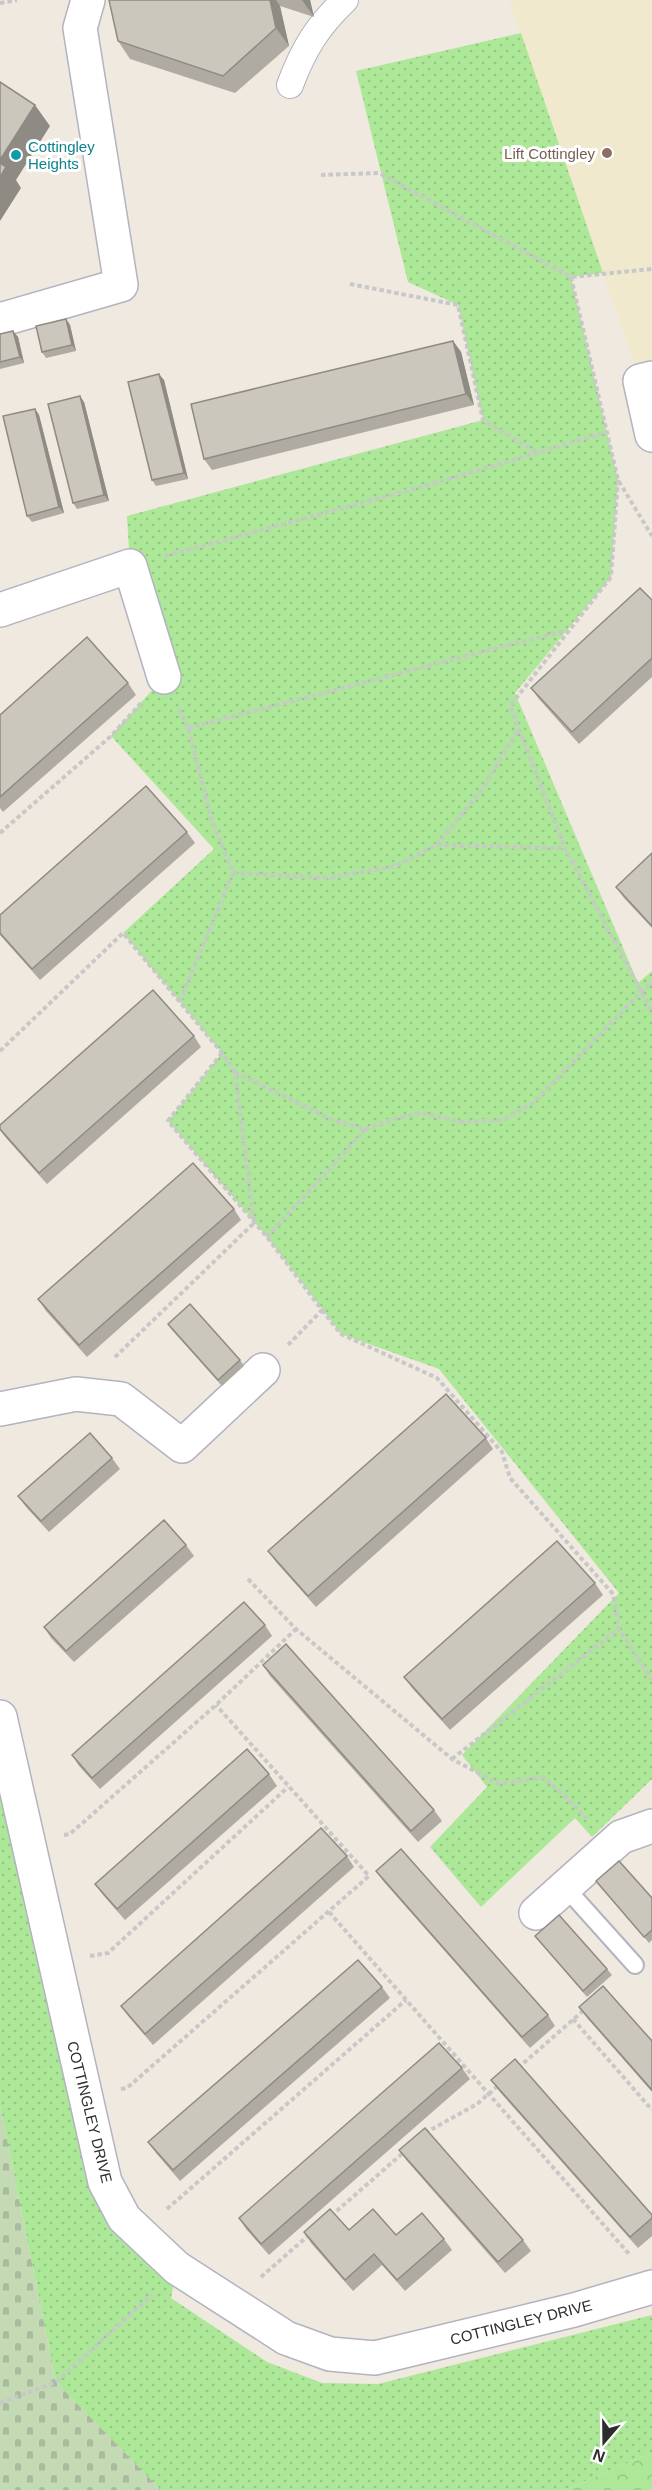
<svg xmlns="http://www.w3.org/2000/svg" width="652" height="2490" viewBox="0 0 652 2490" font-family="Helvetica,sans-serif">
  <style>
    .education { fill: #f1e9cd }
    .grass { fill: url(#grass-dots) }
    .forest { fill: url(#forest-crowns) }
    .cemetery { fill: url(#cemetery-stones) }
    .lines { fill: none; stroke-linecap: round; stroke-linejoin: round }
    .service-casing { stroke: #b3b3c1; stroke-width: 20 }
    .pedestrian-casing { stroke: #b3b3c1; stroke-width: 28 }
    .minor-casing { stroke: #b3b3c1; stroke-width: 36 }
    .path { stroke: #c8c8c8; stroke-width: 4; stroke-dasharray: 4.5 3; stroke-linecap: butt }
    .service { stroke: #fff; stroke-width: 16 }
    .pedestrian { stroke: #fff; stroke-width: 26 }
    .minor { stroke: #fff; stroke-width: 33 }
    .wall { fill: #afaba3 }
    .shaded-wall { fill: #8e8b84 }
    .building { fill: #cbc7bd; stroke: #8e8b84; stroke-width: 1.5 }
    .education-dot { fill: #8d6e63; stroke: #fff; stroke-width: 2 }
    .culture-dot { fill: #0f9aa8; stroke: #fff; stroke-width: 2 }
    .labels { text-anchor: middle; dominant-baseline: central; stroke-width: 6; stroke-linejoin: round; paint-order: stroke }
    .culture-label { font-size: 15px; fill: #0d838f; stroke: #fff; text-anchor: start }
    .education-label { font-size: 15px; fill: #785e54; stroke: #fff; text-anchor: end }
    .street-label { font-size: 15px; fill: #2d2d2d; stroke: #fff }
  </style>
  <defs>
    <pattern id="grass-dots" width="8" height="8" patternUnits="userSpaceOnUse" patternTransform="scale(1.5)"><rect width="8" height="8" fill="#ace898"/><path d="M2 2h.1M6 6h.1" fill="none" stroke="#94c783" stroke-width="1.8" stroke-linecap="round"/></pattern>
    <pattern id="forest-crowns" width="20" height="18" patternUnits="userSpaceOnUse" patternTransform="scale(1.5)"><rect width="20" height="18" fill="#ace898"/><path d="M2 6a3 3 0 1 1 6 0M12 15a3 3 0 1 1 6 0" fill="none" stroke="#94c783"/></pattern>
    <pattern id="cemetery-stones" width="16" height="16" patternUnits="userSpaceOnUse" patternTransform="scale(1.5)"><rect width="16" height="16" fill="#c3dab5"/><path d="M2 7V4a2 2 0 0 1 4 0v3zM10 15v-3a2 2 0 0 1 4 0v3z" fill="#a8bb9c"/></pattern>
  </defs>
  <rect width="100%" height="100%" fill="#efe9df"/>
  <path class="education" d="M509,0H652V378L640,381Z"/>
  <g class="grass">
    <path d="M521,33L603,273L571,277L618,480L611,577L515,693L638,983L652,971V1779L592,1837L575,1818L481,1907L430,1847L487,1787L462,1755L619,1593L439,1369L341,1334L267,1237L168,1121L222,1053L123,933L214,849L111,736L164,677L130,566L127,516L483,420L458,305L408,282L356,71Z"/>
    <path d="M0,1717L105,2182L177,2268L171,2298L267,2362L322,2383L378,2384L652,2315V2453L564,2490H161L56,2382L0,2105Z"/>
  </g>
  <path class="forest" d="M652,2453V2490H564Z"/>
  <path class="cemetery" d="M0,2105L56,2382L161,2490H0Z"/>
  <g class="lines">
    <defs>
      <path id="service" d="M565,1887L635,1965"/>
      <path id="pedestrian" d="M290,85C304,48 317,27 345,0"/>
      <g id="minor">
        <path d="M0,320L121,285L80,28L88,0"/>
        <path d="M652,378L640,381L652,435"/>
        <path d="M0,610L130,566L164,677"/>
        <path d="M0,1409L76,1394L121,1399L182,1446L263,1370"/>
        <path d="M0,1717L105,2182L124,2218L177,2268L286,2338L330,2354L375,2358L574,2310L652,2287"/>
        <path d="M536,1913L621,1837L652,1826"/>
      </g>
    </defs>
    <use href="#service" class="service-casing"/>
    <use href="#pedestrian" class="pedestrian-casing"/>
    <use href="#minor" class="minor-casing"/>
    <g class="path">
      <path d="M0,3L17,0"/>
      <path d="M321,175L379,173L571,277L652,269"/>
      <path d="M571,277L618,480L652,536"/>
      <path d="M350,284L458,305L483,420L536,452"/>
      <path d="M618,480L611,577L510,706L565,848L652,1012"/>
      <path d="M165,556L432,484L607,432"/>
      <path d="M179,709L188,728L211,817L233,873L180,1001"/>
      <path d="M188,728L567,630"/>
      <path d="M0,833L111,736L141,703"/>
      <path d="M437,845L565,848"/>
      <path d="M233,873L328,878L396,866L437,845L483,788L518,730"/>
      <path d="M0,1051L123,933L222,1053L235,1072L254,1223L113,1359"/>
      <path d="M222,1053L168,1121L267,1237L322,1310L288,1345"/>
      <path d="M235,1072L335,1121L366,1129L393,1119L421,1113L462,1122L503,1120L533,1103L652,981"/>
      <path d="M267,1237L366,1129"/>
      <path d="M322,1310L341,1334L437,1378L502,1452L510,1478L613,1594L619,1629L652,1680"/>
      <path d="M248,1579L296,1629L452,1759L499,1784L543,1777L564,1795L587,1819"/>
      <path d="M452,1759L619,1629"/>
      <path d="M64,1835L70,1834L216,1705L296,1629"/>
      <path d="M329,1912L630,2255"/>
      <path d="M90,1956L108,1953L288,1787"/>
      <path d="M573,2019L652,2110"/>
      <path d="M518,2068L584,2010"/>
      <path d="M121,2089L127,2088L369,1876L216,1705"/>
      <path d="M425,2133L477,2104L499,2085"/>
      <path d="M167,2209L406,2000"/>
      <path d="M331,2216L404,2152"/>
      <path d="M261,2277L309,2235"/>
      <path d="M0,2403L56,2382L152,2295"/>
    </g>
    <use href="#service" class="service"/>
    <use href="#pedestrian" class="pedestrian"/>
    <use href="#minor" class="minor"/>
  </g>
  <g class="wall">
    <path d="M109,0H310L314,17L280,6L289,46L235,93L130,59L118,41Z"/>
    <path d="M66,319L70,325L76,351L46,358L42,352Z"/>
    <path d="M13,331L18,337L24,363L0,369V334Z"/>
    <path d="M453,341L461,352L474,405L212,470L204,459Z"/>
    <path d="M164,380L188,479L156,486L152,480Z"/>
    <path d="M84,402L109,501L77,509L73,503Z"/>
    <path d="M35,409L39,415L64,513L32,522L27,516Z"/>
    <path d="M652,600V677L579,744L539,699L531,688Z"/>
    <path d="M128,683L136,695L3,812L0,808V715Z"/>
    <path d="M187,832L195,843L40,980L0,935V915Z"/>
    <path d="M652,853V928L624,898L616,887Z"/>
    <path d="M194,1036L201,1047L47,1184L6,1138L0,1130Z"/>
    <path d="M234,1209L241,1220L87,1357L46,1311L38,1299Z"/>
    <path d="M168,1324L240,1360L244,1366L222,1386L172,1330Z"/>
    <path d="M486,1438L493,1449L316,1607L276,1562L268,1551Z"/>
    <path d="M112,1458L120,1469L49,1532L26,1507L18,1496Z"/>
    <path d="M186,1545L194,1556L74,1662L51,1638L44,1627Z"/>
    <path d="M595,1583L603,1595L450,1730L412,1688L404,1677Z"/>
    <path d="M265,1625L272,1636L100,1789L79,1766L72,1755Z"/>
    <path d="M263,1665L434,1810L442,1821L418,1842L270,1676Z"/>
    <path d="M269,1774L277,1786L125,1920L103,1895L95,1884Z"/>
    <path d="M347,1856L354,1867L153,2045L129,2017L121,2006Z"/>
    <path d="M376,1871L548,2015L555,2026L530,2048L384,1882Z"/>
    <path d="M596,1881L652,1898V1940L649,1943Z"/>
    <path d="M535,1936L607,1969L612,1975L587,1997Z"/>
    <path d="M382,1987L390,1998L180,2181L156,2153L148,2142Z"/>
    <path d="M579,2007L652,2041V2092L587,2018Z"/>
    <path d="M462,2068L470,2079L269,2255L246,2229L239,2218Z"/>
    <path d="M491,2080L652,2215V2236L638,2248L499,2091Z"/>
    <path d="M399,2150L523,2240L531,2251L505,2273L407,2161Z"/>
    <path d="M349,2230L396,2235L444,2239L452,2250L405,2291L382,2265L353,2291L311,2243L304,2232Z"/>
  </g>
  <g class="shaded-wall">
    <path d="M270,0H276L280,6L289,46L276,28Z"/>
    <path d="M302,0H310L314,17Z"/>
    <path d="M35,105L50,126L16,180L21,188L0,221V160Z"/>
    <path d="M66,319L70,325L76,351L72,345Z"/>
    <path d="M13,331L18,337L24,363L20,357Z"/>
    <path d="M453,341L461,352L474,405L466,394Z"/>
    <path d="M159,374L164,380L188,479L184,473Z"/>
    <path d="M80,396L84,402L109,501L104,495Z"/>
    <path d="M35,409L39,415L64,513L59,507Z"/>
  </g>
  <g class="building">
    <path d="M109,0H270L276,28L223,76L118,41Z"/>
    <path d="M0,82L35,105L0,160Z"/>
    <path d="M0,163L6,167L0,177Z"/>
    <path d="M66,319L72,345L42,352L36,326Z"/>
    <path d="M13,331L20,357L0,362V334Z"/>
    <path d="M453,341L466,394L204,459L191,404Z"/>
    <path d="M159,374L184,473L152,480L128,382Z"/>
    <path d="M80,396L104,495L73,503L48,404Z"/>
    <path d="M35,409L59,507L27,516L3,416Z"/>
    <path d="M640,588L652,600V658L572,732L531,688Z"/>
    <path d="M87,637L128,683L0,797V715Z"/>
    <path d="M146,786L187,832L32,969L0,933V915Z"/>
    <path d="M652,853V926L616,887Z"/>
    <path d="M153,990L194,1036L39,1173L0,1129V1125Z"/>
    <path d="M193,1163L234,1209L79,1345L38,1299Z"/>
    <path d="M190,1304L240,1360L218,1380L168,1324Z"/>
    <path d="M446,1394L486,1438L308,1596L268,1551Z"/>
    <path d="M90,1433L112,1458L41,1521L18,1496Z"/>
    <path d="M164,1520L186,1545L66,1651L44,1627Z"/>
    <path d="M557,1541L595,1583L442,1719L404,1677Z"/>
    <path d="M244,1602L265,1625L92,1778L72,1755Z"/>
    <path d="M286,1644L434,1810L411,1831L263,1665Z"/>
    <path d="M247,1749L269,1774L117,1909L95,1884Z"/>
    <path d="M321,1828L347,1856L145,2034L121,2006Z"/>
    <path d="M401,1849L548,2015L522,2037L376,1871Z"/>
    <path d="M619,1861L652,1898V1930L644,1937L596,1881Z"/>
    <path d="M559,1915L607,1969L583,1991L535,1936Z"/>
    <path d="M358,1960L382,1987L173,2170L148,2142Z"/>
    <path d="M603,1986L652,2041V2090L579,2007Z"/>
    <path d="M439,2043L462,2068L261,2244L239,2218Z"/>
    <path d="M515,2059L652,2215V2218L630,2237L491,2080Z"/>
    <path d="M425,2128L523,2240L498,2262L399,2150Z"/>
    <path d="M330,2209L349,2230L373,2209L396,2235L422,2213L444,2239L397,2280L374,2254L345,2280L304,2232Z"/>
  </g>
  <circle class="education-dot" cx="607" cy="153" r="6"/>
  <circle class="culture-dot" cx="16" cy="155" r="6"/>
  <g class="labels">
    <g class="culture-label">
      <text x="28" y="146">Cottingley<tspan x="28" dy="17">Heights</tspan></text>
    </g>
    <g class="education-label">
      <text x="595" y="153">Lift Cottingley</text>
    </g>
    <g class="street-label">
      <text transform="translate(90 2112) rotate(76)">COTTINGLEY DRIVE</text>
      <text transform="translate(521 2322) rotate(-14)">COTTINGLEY DRIVE</text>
    </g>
  </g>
  <g transform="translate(604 2442) rotate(200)" stroke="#ffffff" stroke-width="4.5" paint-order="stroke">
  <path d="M0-4.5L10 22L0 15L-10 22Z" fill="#2d2d2d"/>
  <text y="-9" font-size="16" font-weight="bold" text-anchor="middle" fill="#2d2d2d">N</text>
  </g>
</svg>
